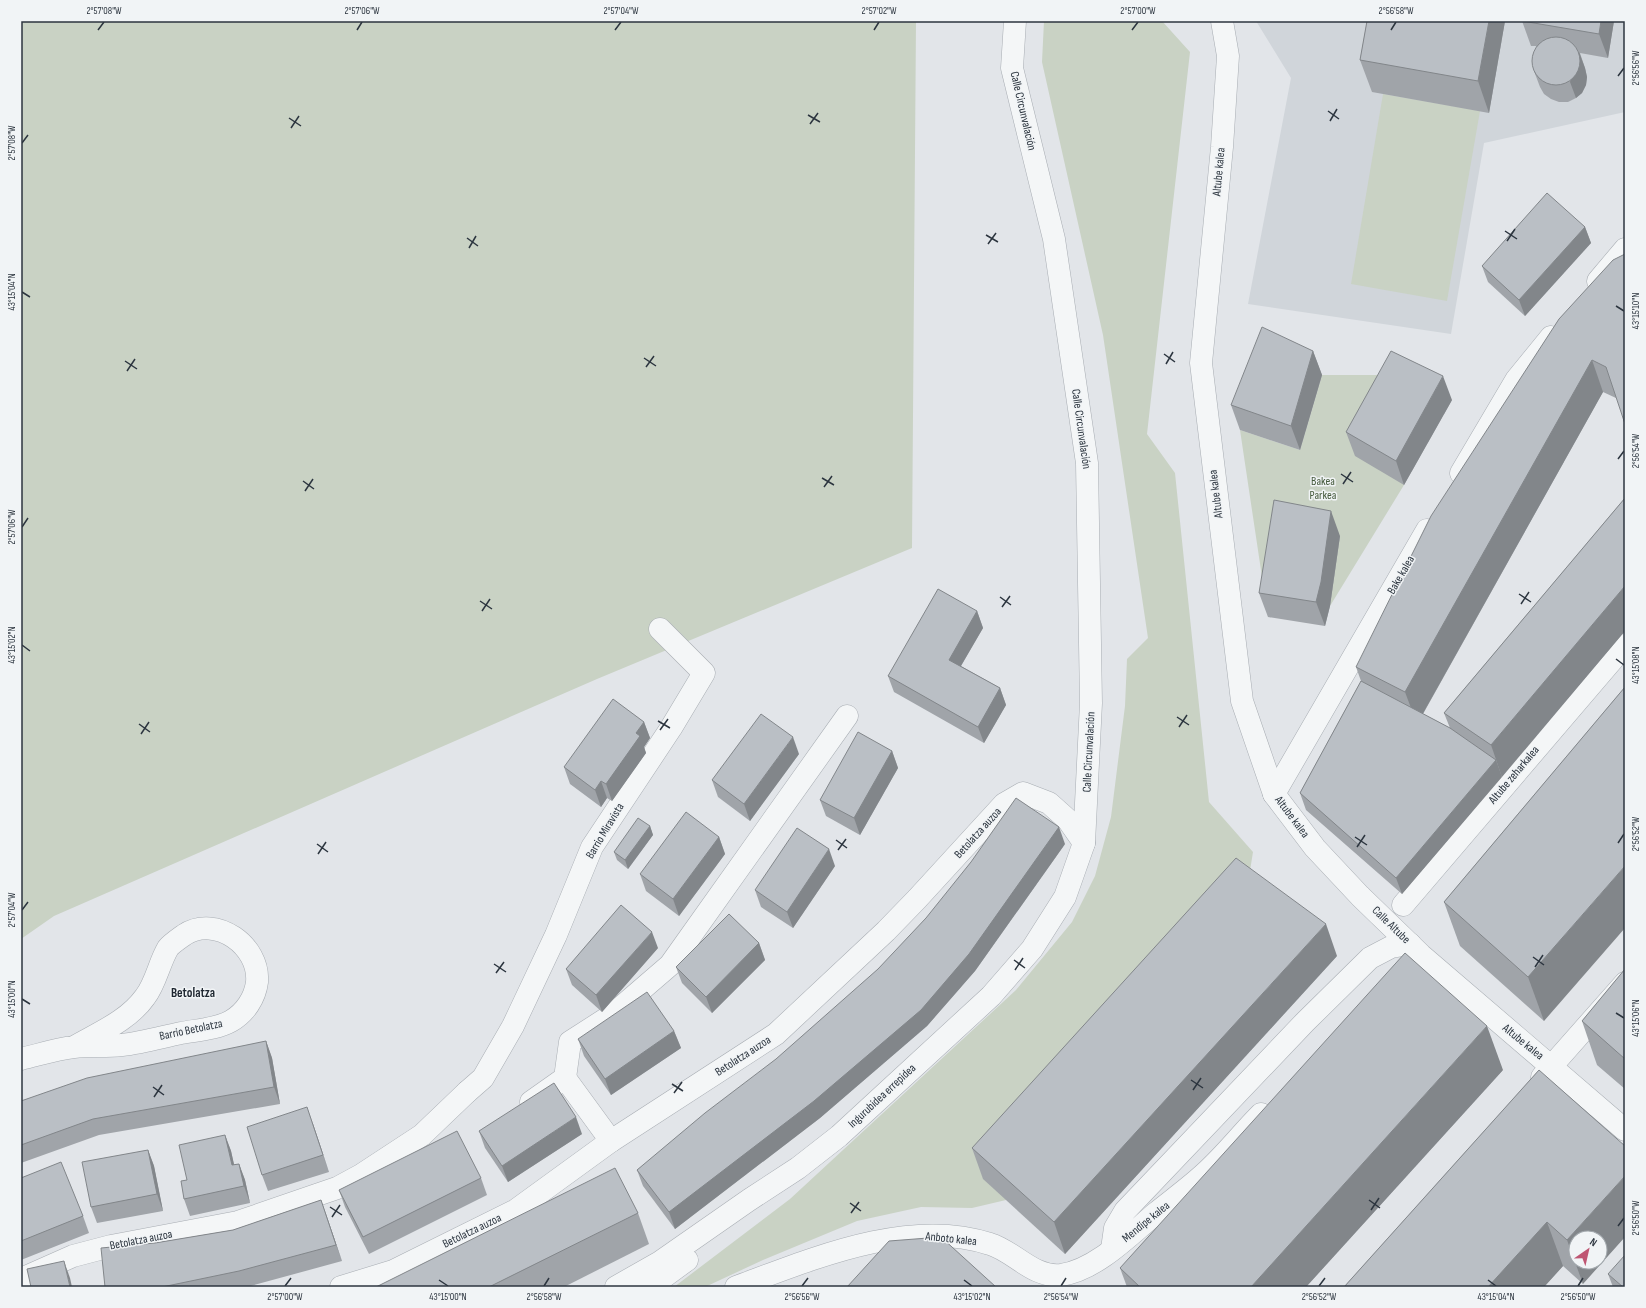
<svg xmlns="http://www.w3.org/2000/svg" width="1646" height="1308" viewBox="0 0 1646 1308" font-family="'Sofia Sans Condensed',sans-serif">
  <style>
    .built { fill: #d0d5da }
    .green { fill: #c9d2c4 }
    .lines { fill: none; stroke-linecap: round; stroke-linejoin: round }
    .pedestrian-casing { stroke: #a8adb3; stroke-width: 23 }
    .minor-casing { stroke: #a8adb3; stroke-width: 23 }
    .pedestrian { stroke: #f4f6f7; stroke-width: 22 }
    .minor { stroke: #f4f6f7; stroke-width: 22 }
    .wall { fill: #a0a4a9 }
    .shaded-wall { fill: #82868a; fill-rule: evenodd }
    .building { fill: #babfc5; stroke: #82868a }
    .ticks { fill: none; stroke: #2c353f; stroke-width: 1.5 }
    .labels { text-anchor: middle; dominant-baseline: central; stroke-width: 3; stroke-linejoin: round; paint-order: stroke }
    .street-label { font-size: 12px; fill: #2c353f; stroke: #f1f4f6 }
    .park-label { font-size: 12px; fill: #44593b; stroke: #f1f4f6 }
    .neighbourhood-label { font-size: 13px; font-weight: bold; fill: #1e2630; stroke: #f1f4f6 }
    .neatline { fill: none; stroke: #2c353f; stroke-width: 1.5 }
    .ticks-label { font-size: 10px; text-anchor: middle; fill: #2c353f }
  </style>
  <rect width="100%" height="100%" fill="#e2e5e9"/>
  <path class="built" d="M1256,21H1625V112L1484,143L1451,334L1248,304L1291,78Z"/>
  <g class="green">
    <path d="M21,21H916L912,548L597,679L54,916L21,939Z"/>
    <path d="M1044,21H1162L1190,52L1147,434L1175,473L1209,802L1253,852L1247,889L1006,1200L972,1208L921,1207L857,1221L763,1260L705,1287H674L790,1199L1016,990L1072,922L1095,876L1111,817L1125,706L1127,659L1148,638L1103,335L1042,62Z"/>
    <path d="M1383,94L1480,111L1447,301L1351,284Z"/>
    <path d="M1322,375H1400L1404,485L1330,606L1268,617L1240,430L1300,450Z"/>
  </g>
  <g class="lines">
    <defs>
      <g id="pedestrian">
        <path d="M1403,905L1625,645"/>
        <path d="M565,1078L611,1141"/>
        <path d="M467,1092L483,1078L513,1026L556,935L592,847L671,728L704,673L660,629"/>
        <path d="M531,1102L565,1078L570,1042L612,1015L670,965L847,716"/>
      </g>
      <g id="minor">
        <path d="M1222,21L1228,56L1222,147L1201,363L1242,701L1274,794L1315,848L1360,896L1421,955L1625,1130"/>
        <path d="M1598,281L1625,249"/>
        <path d="M1461,473L1516,380L1551,337"/>
        <path d="M1274,794L1427,530"/>
        <path d="M21,1059C38,1055 56,1049 74,1047C90,1045 106,1047 122,1045C142,1043 162,1037 181,1033C197,1030 217,1029 231,1021C245,1013 255,998 257,982C260,946 216,914 184,935C180,938 171,944 168,948C159,963 156,983 145,997C128,1021 98,1033 74,1047"/>
        <path d="M1542,1077L1625,983"/>
        <path d="M1112,1249L1115,1228L1125,1211L1305,1022L1370,958L1391,947L1410,944"/>
        <path d="M21,1279L73,1256L111,1246L238,1222L337,1188L361,1175L422,1135L467,1092"/>
        <path d="M341,1287L393,1271L516,1210L611,1141L776,1034L886,931L917,899L1004,804L1023,793L1049,803L1068,820L1084,843"/>
        <path d="M616,1287L660,1262L749,1200L798,1168L839,1136L991,996L1032,949L1065,897L1084,843L1091,703L1087,463L1054,239L1012,68L1015,21"/>
        <path d="M650,1287L687,1260"/>
        <path d="M736,1287C812,1259 909,1217 990,1244C1014,1251 1033,1278 1061,1275C1096,1270 1130,1235 1156,1213C1172,1200 1190,1187 1205,1173C1225,1155 1242,1133 1261,1114"/>
      </g>
    </defs>
    <use href="#pedestrian" class="pedestrian-casing"/>
    <use href="#minor" class="minor-casing"/>
    <use href="#pedestrian" class="pedestrian"/>
    <use href="#minor" class="minor"/>
  </g>
  <g class="wall">
    <path d="M1367,21H1505L1489,113L1372,92L1360,60Z"/>
    <path d="M1522,21H1614L1608,58L1580,53L1585,68L1587,77L1586,85L1582,93L1576,98L1568,102H1559L1551,99L1544,94L1540,87L1534,71L1536,46H1531Z"/>
    <path d="M1585,227L1591,243L1525,316L1488,282L1482,266Z"/>
    <path d="M1625,254L1616,398L1603,392L1423,714L1450,728L1444,713L1625,498V631L1402,894L1306,810L1300,793L1361,681L1356,667Z"/>
    <path d="M1313,351L1322,375L1300,450L1240,430L1231,405Z"/>
    <path d="M1452,400L1404,485L1355,456L1346,432Z"/>
    <path d="M1340,536L1330,606L1325,626L1268,617L1259,593Z"/>
    <path d="M977,611L983,628L961,666L1000,688L1006,705L984,743L894,692L888,676Z"/>
    <path d="M1625,687L1544,1021L1460,946L1444,902Z"/>
    <path d="M644,722L650,738L644,747L646,753L612,801L607,798L601,807L570,784L564,767Z"/>
    <path d="M892,751L898,768L860,835L826,816L820,800Z"/>
    <path d="M799,754L750,821L718,797L712,780Z"/>
    <path d="M650,826L653,835L628,869L617,860L614,852Z"/>
    <path d="M719,837L725,854L679,916L646,891L640,874Z"/>
    <path d="M1065,844L975,971L927,1026L820,1118L675,1229L643,1186L637,1170Z"/>
    <path d="M835,866L793,928L761,907L755,890Z"/>
    <path d="M759,943L765,960L712,1013L682,983L676,967Z"/>
    <path d="M658,948L602,1012L572,985L566,969Z"/>
    <path d="M1337,956L1065,1254L983,1179L972,1148Z"/>
    <path d="M1625,969V1089L1597,1065L1582,1021Z"/>
    <path d="M674,1031L681,1048L611,1095L584,1056L578,1039Z"/>
    <path d="M266,1041L272,1058L280,1104L99,1135L21,1163V1101Z"/>
    <path d="M1503,1070L1306,1287H1127L1120,1268Z"/>
    <path d="M1539,1070L1583,1284L1563,1266L1544,1287H1344Z"/>
    <path d="M313,1124L329,1172L268,1191L262,1175Z"/>
    <path d="M479,1131L582,1134L508,1182L485,1148Z"/>
    <path d="M225,1135L231,1151L234,1165L239,1164L245,1180L250,1203L190,1216L184,1199L187,1180Z"/>
    <path d="M148,1150L154,1166L163,1211L97,1223L91,1207Z"/>
    <path d="M21,1178L83,1216L89,1233L21,1260Z"/>
    <path d="M481,1178L487,1195L369,1254L345,1207L339,1190Z"/>
    <path d="M321,1200L342,1261L247,1287H105L155,1243L233,1230Z"/>
    <path d="M638,1213L649,1244L564,1287H376Z"/>
    <path d="M1608,1274L1625,1287H1613Z"/>
  </g>
  <g class="shaded-wall">
    <path d="M1489,21H1505L1489,113L1478,81Z"/>
    <path d="M1601,21H1614L1608,58L1599,34Z"/>
    <path d="M1579,52L1585,68L1587,77L1586,85L1582,93L1576,98L1570,82Z"/>
    <path d="M1585,227L1591,243L1525,316L1519,300Z"/>
    <path d="M1313,351L1322,375L1300,450L1291,426Z"/>
    <path d="M1592,360L1603,392L1417,724L1405,692Z"/>
    <path d="M1443,376L1452,400L1404,485L1396,461Z"/>
    <path d="M1331,511L1340,536L1330,606L1325,626L1316,602Z"/>
    <path d="M1625,586V631L1502,777L1491,745Z"/>
    <path d="M977,611L983,628L955,676L949,660Z"/>
    <path d="M1000,688L1006,705L984,743L978,727Z"/>
    <path d="M644,722L650,738L644,747L646,753L612,801L606,784L636,733Z"/>
    <path d="M793,737L799,754L750,821L744,804Z"/>
    <path d="M892,751L898,768L860,835L854,818Z"/>
    <path d="M1496,760L1502,777L1402,894L1396,878Z"/>
    <path d="M601,781L607,798L601,807L595,790Z"/>
    <path d="M650,826L653,835L628,869L625,860Z"/>
    <path d="M1059,827L1065,844L975,971L927,1026L820,1118L675,1229L669,1212Z"/>
    <path d="M719,837L725,854L679,916L673,899Z"/>
    <path d="M829,849L835,866L793,928L787,912Z"/>
    <path d="M1625,866V928L1544,1021L1528,977Z"/>
    <path d="M1326,924L1337,956L1065,1254L1054,1222Z"/>
    <path d="M652,932L658,948L602,1012L596,995Z"/>
    <path d="M759,943L765,960L712,1013L706,997Z"/>
    <path d="M1487,1026L1503,1070L1306,1287H1251Z"/>
    <path d="M674,1031L681,1048L611,1095L605,1079Z"/>
    <path d="M266,1041L272,1058L280,1104L274,1087Z"/>
    <path d="M307,1107L313,1124L329,1172L323,1155Z"/>
    <path d="M576,1117L582,1134L508,1182L502,1166Z"/>
    <path d="M225,1135L231,1151L238,1182L232,1165Z"/>
    <path d="M148,1150L154,1166L163,1211L157,1194Z"/>
    <path d="M239,1164L245,1180L250,1203L244,1186Z"/>
    <path d="M1625,1176V1237L1583,1284L1567,1240ZM1576,1238H1600V1262H1576Z"/>
    <path d="M321,1200L327,1217L342,1261L336,1245Z"/>
    <path d="M1547,1222L1563,1266L1544,1287H1488Z"/>
    <path d="M64,1261L70,1278L72,1287H70Z"/>
  </g>
  <g class="building">
    <path d="M1367,21H1489L1478,81L1360,60Z"/>
    <path d="M1522,21H1601L1599,34Z"/>
    <circle cx="1556" cy="61" r="24"/>
    <path d="M1547,193L1585,227L1519,300L1482,266Z"/>
    <path d="M1625,254V424L1606,367L1592,360L1405,692L1356,667L1431,516L1559,319L1613,260Z"/>
    <path d="M1262,327L1313,351L1291,426L1231,405Z"/>
    <path d="M1391,351L1443,376L1396,461L1346,432Z"/>
    <path d="M1625,498V586L1491,745L1444,713Z"/>
    <path d="M1274,500L1331,511L1321,582L1316,602L1259,593Z"/>
    <path d="M938,589L977,611L949,660L1000,688L978,727L888,676Z"/>
    <path d="M1361,681L1450,728L1496,760L1396,878L1300,793Z"/>
    <path d="M1625,687V866L1528,977L1444,902Z"/>
    <path d="M613,699L644,722L636,733L640,736L606,784L601,781L595,790L564,767Z"/>
    <path d="M761,714L793,737L744,804L712,780Z"/>
    <path d="M858,732L892,751L854,818L820,800Z"/>
    <path d="M1016,798L1059,827L969,954L921,1010L814,1101L669,1212L637,1170L705,1113L776,1059L878,969L926,918L971,862Z"/>
    <path d="M686,812L719,837L673,899L640,874Z"/>
    <path d="M638,818L650,826L625,860L614,852Z"/>
    <path d="M797,828L829,849L787,912L755,890Z"/>
    <path d="M1236,858L1326,924L1054,1222L972,1148Z"/>
    <path d="M621,905L652,932L596,995L566,969Z"/>
    <path d="M729,914L759,943L706,997L676,967Z"/>
    <path d="M1405,953L1487,1026L1251,1287H1140L1120,1268Z"/>
    <path d="M1625,969V1059L1582,1021Z"/>
    <path d="M647,992L674,1031L605,1079L578,1039Z"/>
    <path d="M266,1041L274,1087L93,1119L21,1145V1101L87,1078Z"/>
    <path d="M1539,1070L1625,1146V1176L1567,1240L1547,1222L1488,1287H1344Z"/>
    <path d="M554,1083L576,1117L502,1166L479,1131Z"/>
    <path d="M307,1107L323,1155L262,1175L247,1127Z"/>
    <path d="M457,1131L481,1178L363,1237L339,1190Z"/>
    <path d="M225,1135L232,1165L239,1164L244,1186L184,1199L181,1181L187,1180L179,1145Z"/>
    <path d="M148,1150L157,1194L91,1207L82,1162Z"/>
    <path d="M61,1162L83,1216L21,1241V1178Z"/>
    <path d="M615,1168L638,1213L489,1287H376Z"/>
    <path d="M321,1200L336,1245L239,1271L162,1287H105L101,1248L155,1243L233,1230Z"/>
    <path d="M941,1237L996,1287H847L889,1241Z"/>
    <path d="M1625,1255V1287H1623L1608,1274Z"/>
    <path d="M64,1261L70,1287H31L27,1269Z"/>
  </g>
  <path class="ticks" d="M98,30L104,22M357,30L362,22M615,30L621,22M874,30L879,22M1132,30L1138,22M1391,30L1396,22M1618,76L1624,68M1328,111L1339,119M808,115L820,122M289,118L301,126M1330,121L1337,109M810,124L818,113M291,128L299,116M22,143L28,135M1505,231L1517,239M986,235L998,242M467,238L478,246M1507,241L1515,229M988,244L996,233M469,248L476,236M22,292L30,297M1616,306L1624,311M1164,354L1175,362M644,358L656,366M125,361L137,369M1166,364L1173,352M646,367L654,356M127,371L135,359M1618,459L1624,451M1341,474L1353,482M822,478L834,485M303,481L314,489M1343,484L1351,472M824,487L832,476M305,491L313,479M22,527L28,518M1519,594L1531,602M1000,597L1011,605M480,601L492,609M1521,604L1529,592M1002,607L1010,596M482,611L490,599M22,645L30,651M1616,659L1624,665M1177,717L1189,725M658,721L670,728M139,724L150,732M1179,727L1187,715M660,730L668,719M141,734L149,722M1355,837L1367,845M836,840L847,848M1618,843L1624,834M317,844L328,852M1357,847L1365,835M838,850L846,839M318,854L326,842M22,910L28,902M1533,957L1544,965M1014,960L1025,968M494,964L506,972M1535,967L1543,955M1015,970L1023,958M496,973L504,962M22,999L30,1004M1616,1013L1624,1018M1191,1080L1203,1088M672,1084L683,1091M153,1087L164,1095M1193,1090L1201,1078M674,1093L682,1082M154,1097L162,1085M1369,1200L1380,1208M850,1203L861,1211M330,1207L342,1215M1371,1210L1379,1198M851,1213L859,1202M332,1217L340,1205M1618,1226L1624,1218M439,1280L448,1286M964,1280L972,1286M1488,1280L1496,1286M285,1286L291,1278M544,1286L549,1278M802,1286L808,1278M1061,1286L1066,1278M1319,1286L1325,1278M1578,1286L1583,1278"/>
  <g class="labels">
    <g class="street-label">
      <text transform="translate(1023 111) rotate(77)">Calle Circunvalación</text>
      <text transform="translate(1219 172) rotate(-85)">Altube kalea</text>
      <text transform="translate(1081 429) rotate(82)">Calle Circunvalación</text>
      <text transform="translate(1216 494) rotate(-97)">Altube kalea</text>
      <text transform="translate(1401 575) rotate(-60)">Bake kalea</text>
      <text transform="translate(1089 752) rotate(-87)">Calle Circunvalación</text>
      <text transform="translate(1514 775) rotate(-50)">Altube zeharkalea</text>
      <text transform="translate(1292 817) rotate(53)">Altube kalea</text>
      <text transform="translate(605 831) rotate(-59)">Barrio Miravista</text>
      <text transform="translate(978 833) rotate(-48)">Betolatza auzoa</text>
      <text transform="translate(1391 925) rotate(44)">Calle Altube</text>
      <text transform="translate(191 1030) rotate(-12)">Barrio Betolatza</text>
      <text transform="translate(1523 1042) rotate(39)">Altube kalea</text>
      <text transform="translate(743 1056) rotate(-33)">Betolatza auzoa</text>
      <text transform="translate(882 1096) rotate(-43)">Ingurubidea errepidea</text>
      <text transform="translate(1146 1222) rotate(-39)">Mendipe kalea</text>
      <text transform="translate(472 1231) rotate(-26)">Betolatza auzoa</text>
      <text transform="translate(951 1239) rotate(6)">Anboto kalea</text>
      <text transform="translate(141 1240) rotate(-11)">Betolatza auzoa</text>
    </g>
    <g class="park-label">
      <text x="1323" y="481">Bakea<tspan x="1323" dy="14">Parkea</tspan></text>
    </g>
    <g class="neighbourhood-label">
      <text x="193" y="993">Betolatza</text>
    </g>
  </g>
  <rect width="1646" height="1308" fill="none" stroke="#f1f4f6" stroke-width="44"/>
  <g transform="translate(1588 1250) rotate(34)"><circle r="19" fill="#f1f4f6" stroke="#a2a8ad"/>
  <path d="M0-3L7 15L0 10L-7 15Z" fill="#bf5673"/>
  <text y="-6" font-size="11" font-weight="bold" text-anchor="middle" fill="#2c353f">N</text>
  </g>
  <rect x="22" y="22" width="1602" height="1264" class="neatline"/>
  <g class="ticks-label">
    <text x="104" y="14">2°57'08"W</text>
    <text x="362" y="14">2°57'06"W</text>
    <text x="621" y="14">2°57'04"W</text>
    <text x="879" y="14">2°57'02"W</text>
    <text x="1138" y="14">2°57'00"W</text>
    <text x="1396" y="14">2°56'58"W</text>
    <text transform="translate(1635 68) rotate(-90)" y="4">2°56'56"W</text>
    <text transform="translate(11 143) rotate(-90)" y="4">2°57'08"W</text>
    <text transform="translate(11 292) rotate(-90)" y="4">43°15'04"N</text>
    <text transform="translate(1635 311) rotate(-90)" y="4">43°15'10"N</text>
    <text transform="translate(1635 451) rotate(-90)" y="4">2°56'54"W</text>
    <text transform="translate(11 527) rotate(-90)" y="4">2°57'06"W</text>
    <text transform="translate(11 645) rotate(-90)" y="4">43°15'02"N</text>
    <text transform="translate(1635 665) rotate(-90)" y="4">43°15'08"N</text>
    <text transform="translate(1635 834) rotate(-90)" y="4">2°56'52"W</text>
    <text transform="translate(11 910) rotate(-90)" y="4">2°57'04"W</text>
    <text transform="translate(11 999) rotate(-90)" y="4">43°15'00"N</text>
    <text transform="translate(1635 1018) rotate(-90)" y="4">43°15'06"N</text>
    <text transform="translate(1635 1218) rotate(-90)" y="4">2°56'50"W</text>
    <text x="285" y="1300">2°57'00"W</text>
    <text x="448" y="1300">43°15'00"N</text>
    <text x="544" y="1300">2°56'58"W</text>
    <text x="802" y="1300">2°56'56"W</text>
    <text x="972" y="1300">43°15'02"N</text>
    <text x="1061" y="1300">2°56'54"W</text>
    <text x="1319" y="1300">2°56'52"W</text>
    <text x="1496" y="1300">43°15'04"N</text>
    <text x="1578" y="1300">2°56'50"W</text>
  </g>
</svg>
